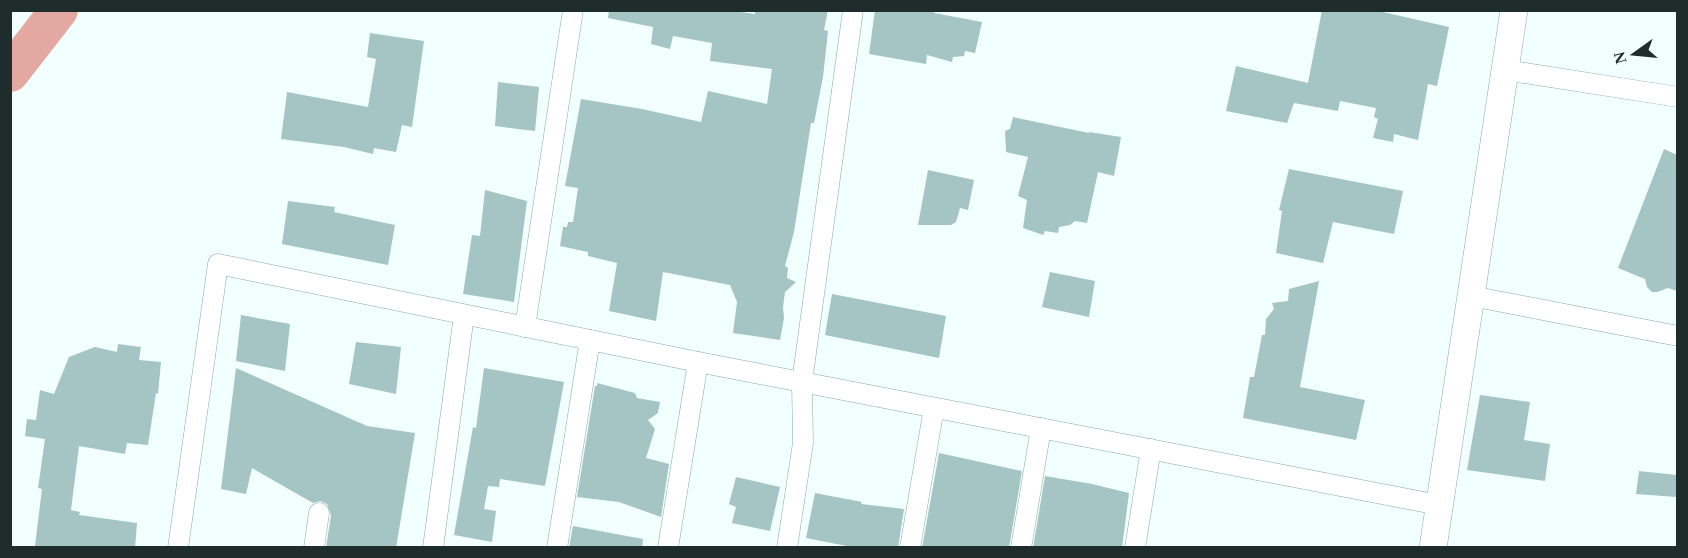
<svg xmlns="http://www.w3.org/2000/svg" width="1688" height="558" viewBox="0 0 1688 558" font-family="'Times New Roman',serif">
  <style>
    .lines { fill: none; stroke-linecap: round; stroke-linejoin: round }
    .river { stroke: #e3a8a2; stroke-width: 38 }
    .building { fill: #a4c5c4 }
    .street-casing { stroke: #88a8a6; stroke-width: 21 }
    .secondary-casing { stroke: #88a8a6; stroke-width: 28 }
    .street { stroke: #fff; stroke-width: 20 }
    .secondary { stroke: #fff; stroke-width: 27 }
  </style>
  <rect width="100%" height="100%" fill="#f1fffe"/>
  <g class="lines">
    <path class="river" d="M10,73L59,10"/>
  </g>
  <g class="building">
    <path d="M609,10H726L755,14V10H828L824,30L828,31L823,77L814,123H811L794,232L785,266L788,268L787,278L796,282L785,292L783,307L784,318L780,340L733,333L737,302L730,285L663,272L656,321L609,311L617,263L588,256V252L560,246L563,227H567L568,222H573L578,188L565,186L581,99L642,109L701,122L708,91L767,104L772,69L710,61L712,43L673,36L670,49L651,44L653,27L608,18Z"/>
    <path d="M875,10H935L934,13L982,22L975,53L965,51L964,56L953,57L952,62L927,55L926,64L869,54Z"/>
    <path d="M1322,10H1374L1449,27L1437,86L1428,84L1418,140L1394,134L1393,142L1373,138L1378,119L1374,117L1376,108L1340,101L1338,111L1294,103L1287,123L1226,111L1236,66L1308,83Z"/>
    <path d="M370,33L424,41L412,127L402,125L396,152L374,148L373,154L344,147L281,139L287,92L368,107L376,59L367,57Z"/>
    <path d="M498,82L539,87L535,131L495,126Z"/>
    <path d="M1013,117L1089,133V132L1121,137L1114,176L1098,172L1087,223L1075,221L1070,225L1059,227L1058,233L1045,231L1043,235L1023,228L1027,200L1018,196L1028,157L1006,152L1005,131L1010,129Z"/>
    <path d="M1664,149L1677,155V291L1668,288L1657,292H1652L1647,287L1645,279L1618,268Z"/>
    <path d="M1289,169L1403,191L1394,234L1333,222L1323,263L1276,253L1282,211L1279,210Z"/>
    <path d="M928,170L974,180L968,210L960,208L956,222L951,225H918Z"/>
    <path d="M485,190L527,201L514,302L463,294L472,235L480,236Z"/>
    <path d="M288,201L335,207L334,212L395,225L388,265L282,244Z"/>
    <path d="M1050,272L1095,281L1089,317L1042,307Z"/>
    <path d="M1319,281L1300,387L1365,400L1356,440L1243,418L1250,377H1254L1262,335H1265L1266,319L1274,309L1272,303L1288,301L1289,289Z"/>
    <path d="M832,294L946,316L939,358L825,335Z"/>
    <path d="M241,315L290,324L285,371L236,361Z"/>
    <path d="M356,342L401,347L396,394L349,384Z"/>
    <path d="M118,344L141,347L139,360L161,362L158,394L156,393L148,445L127,443L125,454L79,446L71,510L80,512L79,515L137,523L135,548L35,546L42,489L38,488L45,439L25,436L27,419L36,420L40,390L54,394L69,357L95,347L117,352Z"/>
    <path d="M236,368L367,426L415,433L396,548H326L331,515L327,504L320,501L313,503L252,468L246,494L221,489Z"/>
    <path d="M484,368L564,382L545,486L500,479L499,487L488,486L484,509L496,511L492,542L454,535L473,427L476,428Z"/>
    <path d="M597,383L635,393L637,398L660,402L658,413L648,420L655,429L646,458L669,464L661,517L619,502L577,497L595,386H597Z"/>
    <path d="M1480,395L1530,402L1524,440L1550,444L1545,481L1467,470Z"/>
    <path d="M939,453L1022,471L1009,548H922Z"/>
    <path d="M1639,471L1677,475V497L1636,494Z"/>
    <path d="M1045,476L1092,484L1129,493L1122,548H1033Z"/>
    <path d="M736,477L780,487L770,531L732,523L736,507L729,504Z"/>
    <path d="M815,493L862,502L861,504L904,509L898,548H857L806,538Z"/>
    <path d="M573,526L643,539L642,548H569Z"/>
  </g>
  <g class="lines">
    <defs>
      <g id="street">
        <path d="M1505,70L1678,97"/>
        <path d="M1471,296L1678,336"/>
        <path d="M525,327L573,10"/>
        <path d="M178,548L218,264L698,362L1439,505"/>
        <path d="M314,548L319,513"/>
        <path d="M433,548L464,315"/>
        <path d="M557,548L590,340"/>
        <path d="M668,548L698,362"/>
        <path d="M787,548L803,443L802,382L853,10"/>
        <path d="M910,548L934,408"/>
        <path d="M1021,548L1041,428"/>
        <path d="M1135,548L1151,449"/>
      </g>
      <path id="secondary" d="M1433,548L1514,10"/>
    </defs>
    <use href="#street" class="street-casing"/>
    <use href="#secondary" class="secondary-casing"/>
    <use href="#street" class="street"/>
    <use href="#secondary" class="secondary"/>
  </g>
  <rect width="1688" height="558" fill="none" stroke="#1f2c2c" stroke-width="24"/>
  <g transform="translate(1634 54) rotate(255)" stroke="#f1fffe" stroke-width="4.5" paint-order="stroke">
  <path d="M0-4.5L10 22L0 15L-10 22Z" fill="#1f2c2c"/>
  <text y="-9" font-size="16" font-weight="bold" text-anchor="middle" fill="#1f2c2c">N</text>
  </g>
</svg>
